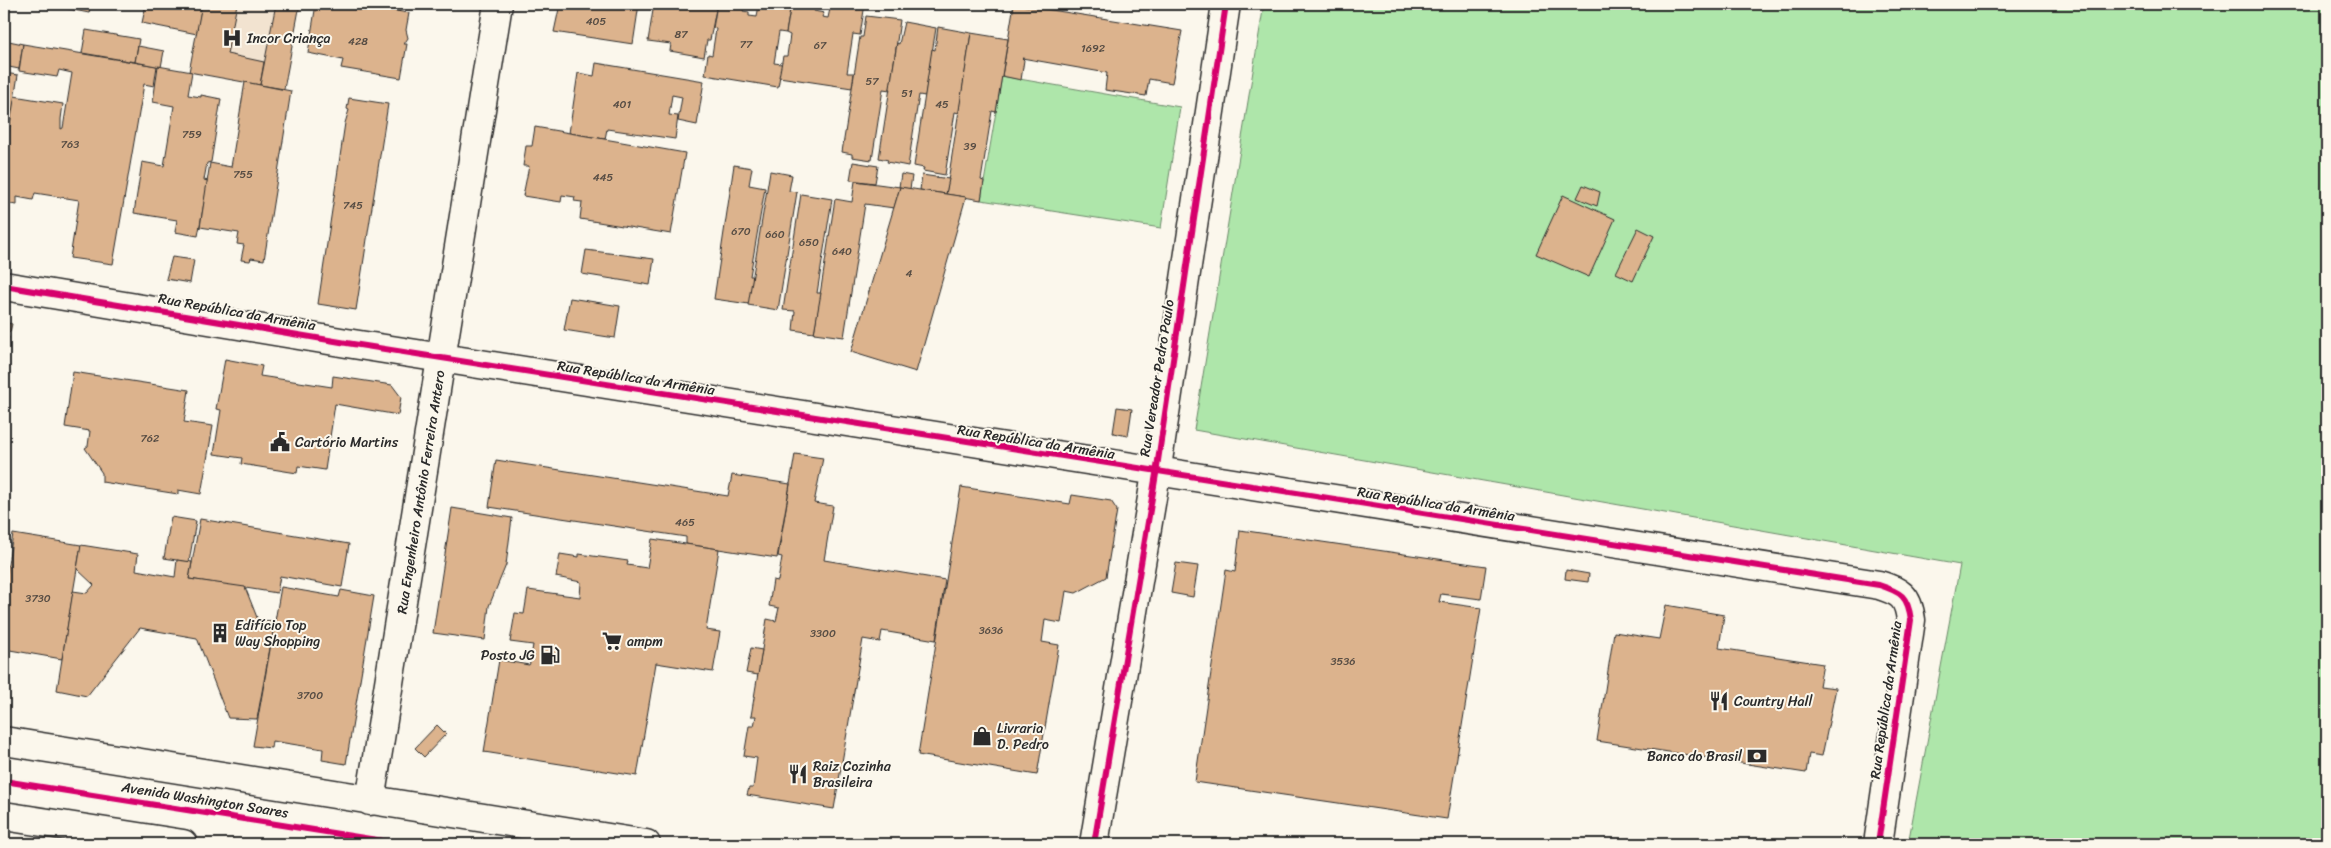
<svg xmlns="http://www.w3.org/2000/svg" width="2331" height="848" viewBox="0 0 2331 848" font-family="Sriracha,sans-serif">
  <style>
    .built { fill: #f2e3d0 }
    .green { fill: #aee6aa; stroke: #6c886a }
    .building { fill: #dcb38d; stroke: #2b2b2b }
    .lines { fill: none; stroke-linecap: round; stroke-linejoin: round }
    .street-casing { stroke: #2b2b2b; stroke-width: 31 }
    .secondary-casing { stroke: #2b2b2b; stroke-width: 31 }
    .highway-casing { stroke: #2b2b2b; stroke-width: 31 }
    .street { stroke: #fbf7ec; stroke-width: 28 }
    .secondary { stroke: #fbf7ec; stroke-width: 28 }
    .highway { stroke: #fbf7ec; stroke-width: 28 }
    .cycleway-casing { stroke: #fbf7ec; stroke-width: 9 }
    .cycleway { stroke: #d6006c; stroke-width: 6 }
    .labels { text-anchor: middle; dominant-baseline: central; stroke-width: 4; stroke-linejoin: round; paint-order: stroke }
    .number-label { font-size: 11px; fill: #574d44 }
    .poi-label { font-size: 14px; fill: #2b2b2b; stroke: #fbf7ec; text-anchor: start }
    .street-label { font-size: 14px; fill: #2b2b2b; stroke: #fbf7ec }
  </style>
  <rect width="100%" height="100%" fill="#fbf7ec"/>
  <filter id="ink" filterUnits="userSpaceOnUse"><feTurbulence type="fractalNoise" baseFrequency=".02" numOctaves="2"/><feDisplacementMap in="SourceGraphic" scale="10" xChannelSelector="R" yChannelSelector="G"/><feConvolveMatrix kernelMatrix="1 2 1 2 8 2 1 2 1" color-interpolation-filters="sRGB"/></filter>
  <g filter="url(#ink)">
    <path class="built" d="M202,4H276L260,85L189,72Z"/>
    <g class="green">
      <path d="M1264,4H2327V844H1908L1960,565L1194,430Z"/>
      <path d="M1002,76L1180,107L1161,228L981,200Z"/>
    </g>
    <g class="building">
      <path d="M44,4H91L89,13Z"/>
      <path d="M146,4H202L197,34L142,23Z"/>
      <path d="M202,4H237L227,54L264,62L260,85L189,72Z"/>
      <path d="M276,4H300L284,89L260,85Z"/>
      <path d="M316,4L370,11V7L409,13L406,30L408,38L404,44H407L401,78L341,68L343,60L308,53Z"/>
      <path d="M354,4H401L400,11Z"/>
      <path d="M560,4H639L633,44L554,32Z"/>
      <path d="M654,4H717L710,40H707L704,57L670,51L671,44L648,41Z"/>
      <path d="M717,4H744L743,11L749,12V16L757,17L759,4H791L786,33L779,32L774,63L782,64L778,87L705,75L708,54L712,55L716,29L713,28Z"/>
      <path d="M791,4H816L814,11L824,13L822,17L828,18L831,4H865L860,35L853,34L847,73H854L852,88L779,77L783,56H787L790,35L786,33Z"/>
      <path d="M1014,4L1182,31L1172,83L1149,79L1146,96L1105,90L1107,73L1022,58L1024,60L1021,80L1002,76Z"/>
      <path d="M866,16L900,20L890,90L883,89L872,160L852,157V154L842,152L860,37H863Z"/>
      <path d="M904,22L936,28L925,96L919,95L908,166L887,162L888,160L879,158L897,43L899,44Z"/>
      <path d="M938,27L971,33L959,113L955,112L945,175L923,171L924,168L914,166L932,49L935,50Z"/>
      <path d="M86,30L139,39L135,62L82,53Z"/>
      <path d="M971,33L1008,39L996,112L992,111L981,180L984,181L981,200L946,194Z"/>
      <path d="M4,40L23,44L19,69L4,66Z"/>
      <path d="M23,44L157,66L154,86L144,84L113,264L70,258L79,200L35,193L33,200L17,197V205L4,203V162L14,96L63,104L61,119V129L63,128L72,73L59,70L57,77L19,71Z"/>
      <path d="M138,46L164,51L161,67L135,62Z"/>
      <path d="M596,63L704,81L697,125L678,121L682,97L672,95L669,115L678,116L675,139L607,129L605,139L569,133L578,73L594,76Z"/>
      <path d="M158,66L192,72L188,95L201,97V95L221,99L211,162L207,163L204,180L208,181L198,236L175,232L177,220L134,213L142,162L164,166L174,106L153,102Z"/>
      <path d="M4,73L18,75L4,162Z"/>
      <path d="M245,82L291,91L264,260L251,258L250,261L241,260L244,245L237,244L239,233L200,227L210,163L231,167Z"/>
      <path d="M349,98L388,104L356,310L318,304L345,123L349,110L347,109Z"/>
      <path d="M535,127L685,153L671,234L580,219L582,202L574,201L575,197L562,195L561,202L523,196L529,166H523L526,146H532Z"/>
      <path d="M853,162L878,166L875,183L850,180Z"/>
      <path d="M734,165L752,168L749,185L765,188L750,276H753L749,304L714,299Z"/>
      <path d="M770,171L792,175L789,191L797,192L778,310L748,305Z"/>
      <path d="M901,174L912,176L910,189L899,187Z"/>
      <path d="M922,175L949,179L946,194L920,190Z"/>
      <path d="M855,181L900,187L894,208L865,204L844,337L814,333L835,199L852,202Z"/>
      <path d="M1583,185L1600,192L1597,206L1577,198Z"/>
      <path d="M900,187L966,197L916,372L851,352Z"/>
      <path d="M801,194L832,199L817,293H821L814,333L793,330L795,311L783,310Z"/>
      <path d="M1563,195L1615,219L1589,277L1536,254Z"/>
      <path d="M1638,228L1654,236L1633,281L1616,273Z"/>
      <path d="M586,250L654,259L650,285L582,274Z"/>
      <path d="M172,257L194,260L190,283L166,279Z"/>
      <path d="M570,298L620,306L615,338L564,330Z"/>
      <path d="M4,322L12,324L10,332L4,330Z"/>
      <path d="M4,336L9,337L4,368Z"/>
      <path d="M225,359L262,366L260,376L332,387L333,376L392,385L401,397L398,415L335,404L325,470L298,466L297,473L241,464L242,458L214,454L221,410L216,409Z"/>
      <path d="M73,372L189,390L184,422L213,426L201,494L178,490V494L102,482V473L85,448L88,446L90,431L65,427Z"/>
      <path d="M1117,407L1132,409L1128,436L1113,433Z"/>
      <path d="M795,454L823,458L814,503L833,506L824,560L945,580L936,640L882,631L880,642L863,639L834,809L747,795L749,788H753L757,758L744,756L749,726H754L756,716H751L767,619L776,621L779,608L769,606L773,580L778,581L782,557L778,556Z"/>
      <path d="M496,460L728,496L732,475L790,484L777,558L686,544V537L489,507Z"/>
      <path d="M961,487L1070,504L1072,495L1111,501L1117,510L1106,577L1076,593L1066,591L1061,623L1045,620L1042,642L1059,645L1037,775L918,755Z"/>
      <path d="M452,508L512,518L506,565L489,606L485,640L433,633Z"/>
      <path d="M171,517L196,521L189,562L164,558Z"/>
      <path d="M200,519L349,544L342,587L280,576L277,593L189,579Z"/>
      <path d="M1240,530L1486,566L1481,599L1441,594L1439,602L1481,608L1447,819L1195,782L1226,570L1235,572Z"/>
      <path d="M13,534L81,545L62,659L4,649V589Z"/>
      <path d="M652,539L719,549L706,630L720,632L713,672L656,663L637,776L484,752L499,660L529,665L530,663L533,645L510,642L515,613L524,614L528,590L580,597L581,582L556,577L560,554L579,557V554L628,561L627,565L647,568Z"/>
      <path d="M81,545L138,554L136,570L175,577L177,560L192,562L189,579L245,587L258,620L275,621L257,719L228,718L197,638L140,628L87,696L57,690L73,591L87,593L94,585L77,569Z"/>
      <path d="M1176,563L1198,566L1193,597L1171,593Z"/>
      <path d="M1566,570L1589,574L1588,582L1565,579Z"/>
      <path d="M281,587L339,597L341,590L374,596L346,764L322,760L323,749L272,741L271,748L253,746Z"/>
      <path d="M1666,605L1724,615L1719,648L1823,664L1819,686L1836,688L1822,756L1809,754L1806,773L1597,741L1614,632L1659,639Z"/>
      <path d="M751,648L762,650L758,675L746,673Z"/>
      <path d="M437,725L446,734L424,757L415,748Z"/>
    </g>
    <g class="lines">
      <defs>
        <g id="street">
          <path d="M4,286C628,391 1253,489 1879,585C1901,592 1908,596 1911,620L1878,844"/>
          <path d="M370,801L498,4"/>
        </g>
        <path id="secondary" d="M1094,844L1156,474L1226,4"/>
        <g id="highway">
          <path d="M4,741L646,844"/>
          <path d="M4,816L183,844"/>
        </g>
      </defs>
      <use href="#street" class="street-casing"/>
      <use href="#secondary" class="secondary-casing"/>
      <use href="#highway" class="highway-casing"/>
      <use href="#street" class="street"/>
      <use href="#secondary" class="secondary"/>
      <use href="#highway" class="highway"/>
      <defs>
        <g id="cycleway">
          <path d="M4,286C628,391 1253,489 1879,585C1901,592 1908,596 1911,620L1878,844"/>
          <path d="M4,781L402,844"/>
          <path d="M1094,844L1156,474L1226,4"/>
        </g>
      </defs>
      <use href="#cycleway" class="cycleway-casing"/>
      <use href="#cycleway" class="cycleway"/>
    </g>
  </g>
  <defs>
    <symbol id="hospital-bare" viewBox="-9 -9 18 18"><path d="M-5-5h3v3.5h4V-5h3V5h-3V1.5h-4V5h-3Z" fill="#2b2b2b" stroke="#fbf7ec" stroke-width="2.5" paint-order="stroke"/></symbol>
    <symbol id="civic-bare" viewBox="-9 -9 18 18"><path d="M-.6-6.5H3V-4.5H.6V-3L4-1V1h2V6H-6V1h2V-1L-.6-3ZM-1.2 2.5V6h2.4V2.5Z" fill="#2b2b2b" stroke="#fbf7ec" stroke-width="2.5" paint-order="stroke"/></symbol>
    <symbol id="building-bare" viewBox="-9 -9 18 18"><path d="M-4-6H4V6H1V3H-1V6H-4ZM-2.5-4.3h1.7v1.8h-1.7ZM.8-4.3h1.7v1.8H.8ZM-2.5-1h1.7V.8h-1.7ZM.8-1h1.7V.8H.8Z" fill="#2b2b2b" stroke="#fbf7ec" stroke-width="2.5" paint-order="stroke"/></symbol>
    <symbol id="supermarket-bare" viewBox="-9 -9 18 18"><path d="M-6-5.5h2.5l.6 2H6L4.5 2H-2.5L-4.4-4H-6ZM-1.5 3.2a1.3 1.3 0 1 0 .1 0ZM3 3.2a1.3 1.3 0 1 0 .1 0Z" fill="#2b2b2b" stroke="#fbf7ec" stroke-width="2.5" paint-order="stroke"/></symbol>
    <symbol id="fuel-bare" viewBox="-9 -9 18 18"><path d="M-5.5-6h7V0h2V4h1.3V-2.5L3-4.5l.8-.8L6-3V5H2.5V1h-1V6h-7ZM-4.2-4.7v3.2H.2V-4.7Z" fill="#2b2b2b" stroke="#fbf7ec" stroke-width="2.5" paint-order="stroke"/></symbol>
    <symbol id="restaurant-bare" viewBox="-9 -9 18 18"><path d="M-5-6h1v4h1v-4h1v4h1v-4h1v5L-1.5 .5V6h-2V.5L-5-1ZM5-6V6H3V1.5H1.5Q1.5-4 5-6Z" fill="#2b2b2b" stroke="#fbf7ec" stroke-width="2.5" paint-order="stroke"/></symbol>
    <symbol id="shop-bare" viewBox="-9 -9 18 18"><path d="M-5-2.5h2.3a2.7 3.5 0 0 1 5.4 0H5L5.5 6h-11ZM-1.5-2.5h3a1.5 2.3 0 0 0-3 0Z" fill="#2b2b2b" stroke="#fbf7ec" stroke-width="2.5" paint-order="stroke"/></symbol>
    <symbol id="bank-bare" viewBox="-9 -9 18 18"><path d="M-6-4H6V4H-6ZM0-2.3a2.3 2.3 0 1 0 0 4.6a2.3 2.3 0 1 0 0-4.6Z" fill="#2b2b2b" stroke="#fbf7ec" stroke-width="2.5" paint-order="stroke"/></symbol>
  </defs>
  <g fill-rule="evenodd">
    <use href="#hospital-bare" x="218" y="24" width="28" height="28"/>
    <use href="#civic-bare" x="266" y="428" width="28" height="28"/>
    <use href="#building-bare" x="206" y="619" width="28" height="28"/>
    <use href="#supermarket-bare" x="598" y="627" width="28" height="28"/>
    <use href="#fuel-bare" x="536" y="641" width="28" height="28"/>
    <use href="#restaurant-bare" x="1705" y="687" width="28" height="28"/>
    <use href="#shop-bare" x="968" y="722" width="28" height="28"/>
    <use href="#bank-bare" x="1743" y="742" width="28" height="28"/>
    <use href="#restaurant-bare" x="784" y="760" width="28" height="28"/>
  </g>
  <g class="labels">
    <g class="number-label">
      <text x="596" y="21">405</text>
      <text x="681" y="34">87</text>
      <text x="358" y="41">428</text>
      <text x="746" y="44">77</text>
      <text x="820" y="45">67</text>
      <text x="1093" y="48">1692</text>
      <text x="872" y="81">57</text>
      <text x="907" y="93">51</text>
      <text x="622" y="104">401</text>
      <text x="942" y="104">45</text>
      <text x="192" y="134">759</text>
      <text x="70" y="144">763</text>
      <text x="970" y="146">39</text>
      <text x="243" y="174">755</text>
      <text x="603" y="177">445</text>
      <text x="353" y="205">745</text>
      <text x="741" y="231">670</text>
      <text x="775" y="234">660</text>
      <text x="809" y="242">650</text>
      <text x="842" y="251">640</text>
      <text x="909" y="273">4</text>
      <text x="150" y="438">762</text>
      <text x="685" y="522">465</text>
      <text x="38" y="598">3730</text>
      <text x="991" y="630">3636</text>
      <text x="823" y="633">3300</text>
      <text x="1343" y="661">3536</text>
      <text x="310" y="695">3700</text>
    </g>
    <g class="poi-label">
      <text x="247" y="38">Incor Criança</text>
      <text x="295" y="442">Cartório Martins</text>
      <text x="235" y="625">Edifício Top<tspan x="235" dy="16">Way Shopping</tspan></text>
      <text x="627" y="641">ampm</text>
      <text x="535" y="655" text-anchor="end">Posto JG</text>
      <text x="1734" y="701">Country Hall</text>
      <text x="997" y="728">Livraria<tspan x="997" dy="16">D. Pedro</tspan></text>
      <text x="1742" y="756" text-anchor="end">Banco do Brasil</text>
      <text x="813" y="766">Raiz Cozinha<tspan x="813" dy="16">Brasileira</tspan></text>
    </g>
    <g class="street-label">
      <text transform="translate(237 312) rotate(10)">Rua República da Armênia</text>
      <text transform="translate(636 378) rotate(9)">Rua República da Armênia</text>
      <text transform="translate(1157 378) rotate(-81)">Rua Vereador Pedro Paulo</text>
      <text transform="translate(1036 442) rotate(9)">Rua República da Armênia</text>
      <text transform="translate(421 492) rotate(-81)">Rua Engenheiro Antônio Ferreira Antero</text>
      <text transform="translate(1436 504) rotate(9)">Rua República da Armênia</text>
      <text transform="translate(1886 700) rotate(-82)">Rua República da Armênia</text>
      <text transform="translate(205 800) rotate(9)">Avenida Washington Soares</text>
    </g>
  </g>
  <rect width="2331" height="848" fill="none" stroke="#fbf7ec" stroke-width="20"/>
  <rect x="10" y="10" width="2311" height="828" fill="none" stroke="#2b2b2b" stroke-width="2" filter="url(#ink)"/>
</svg>
